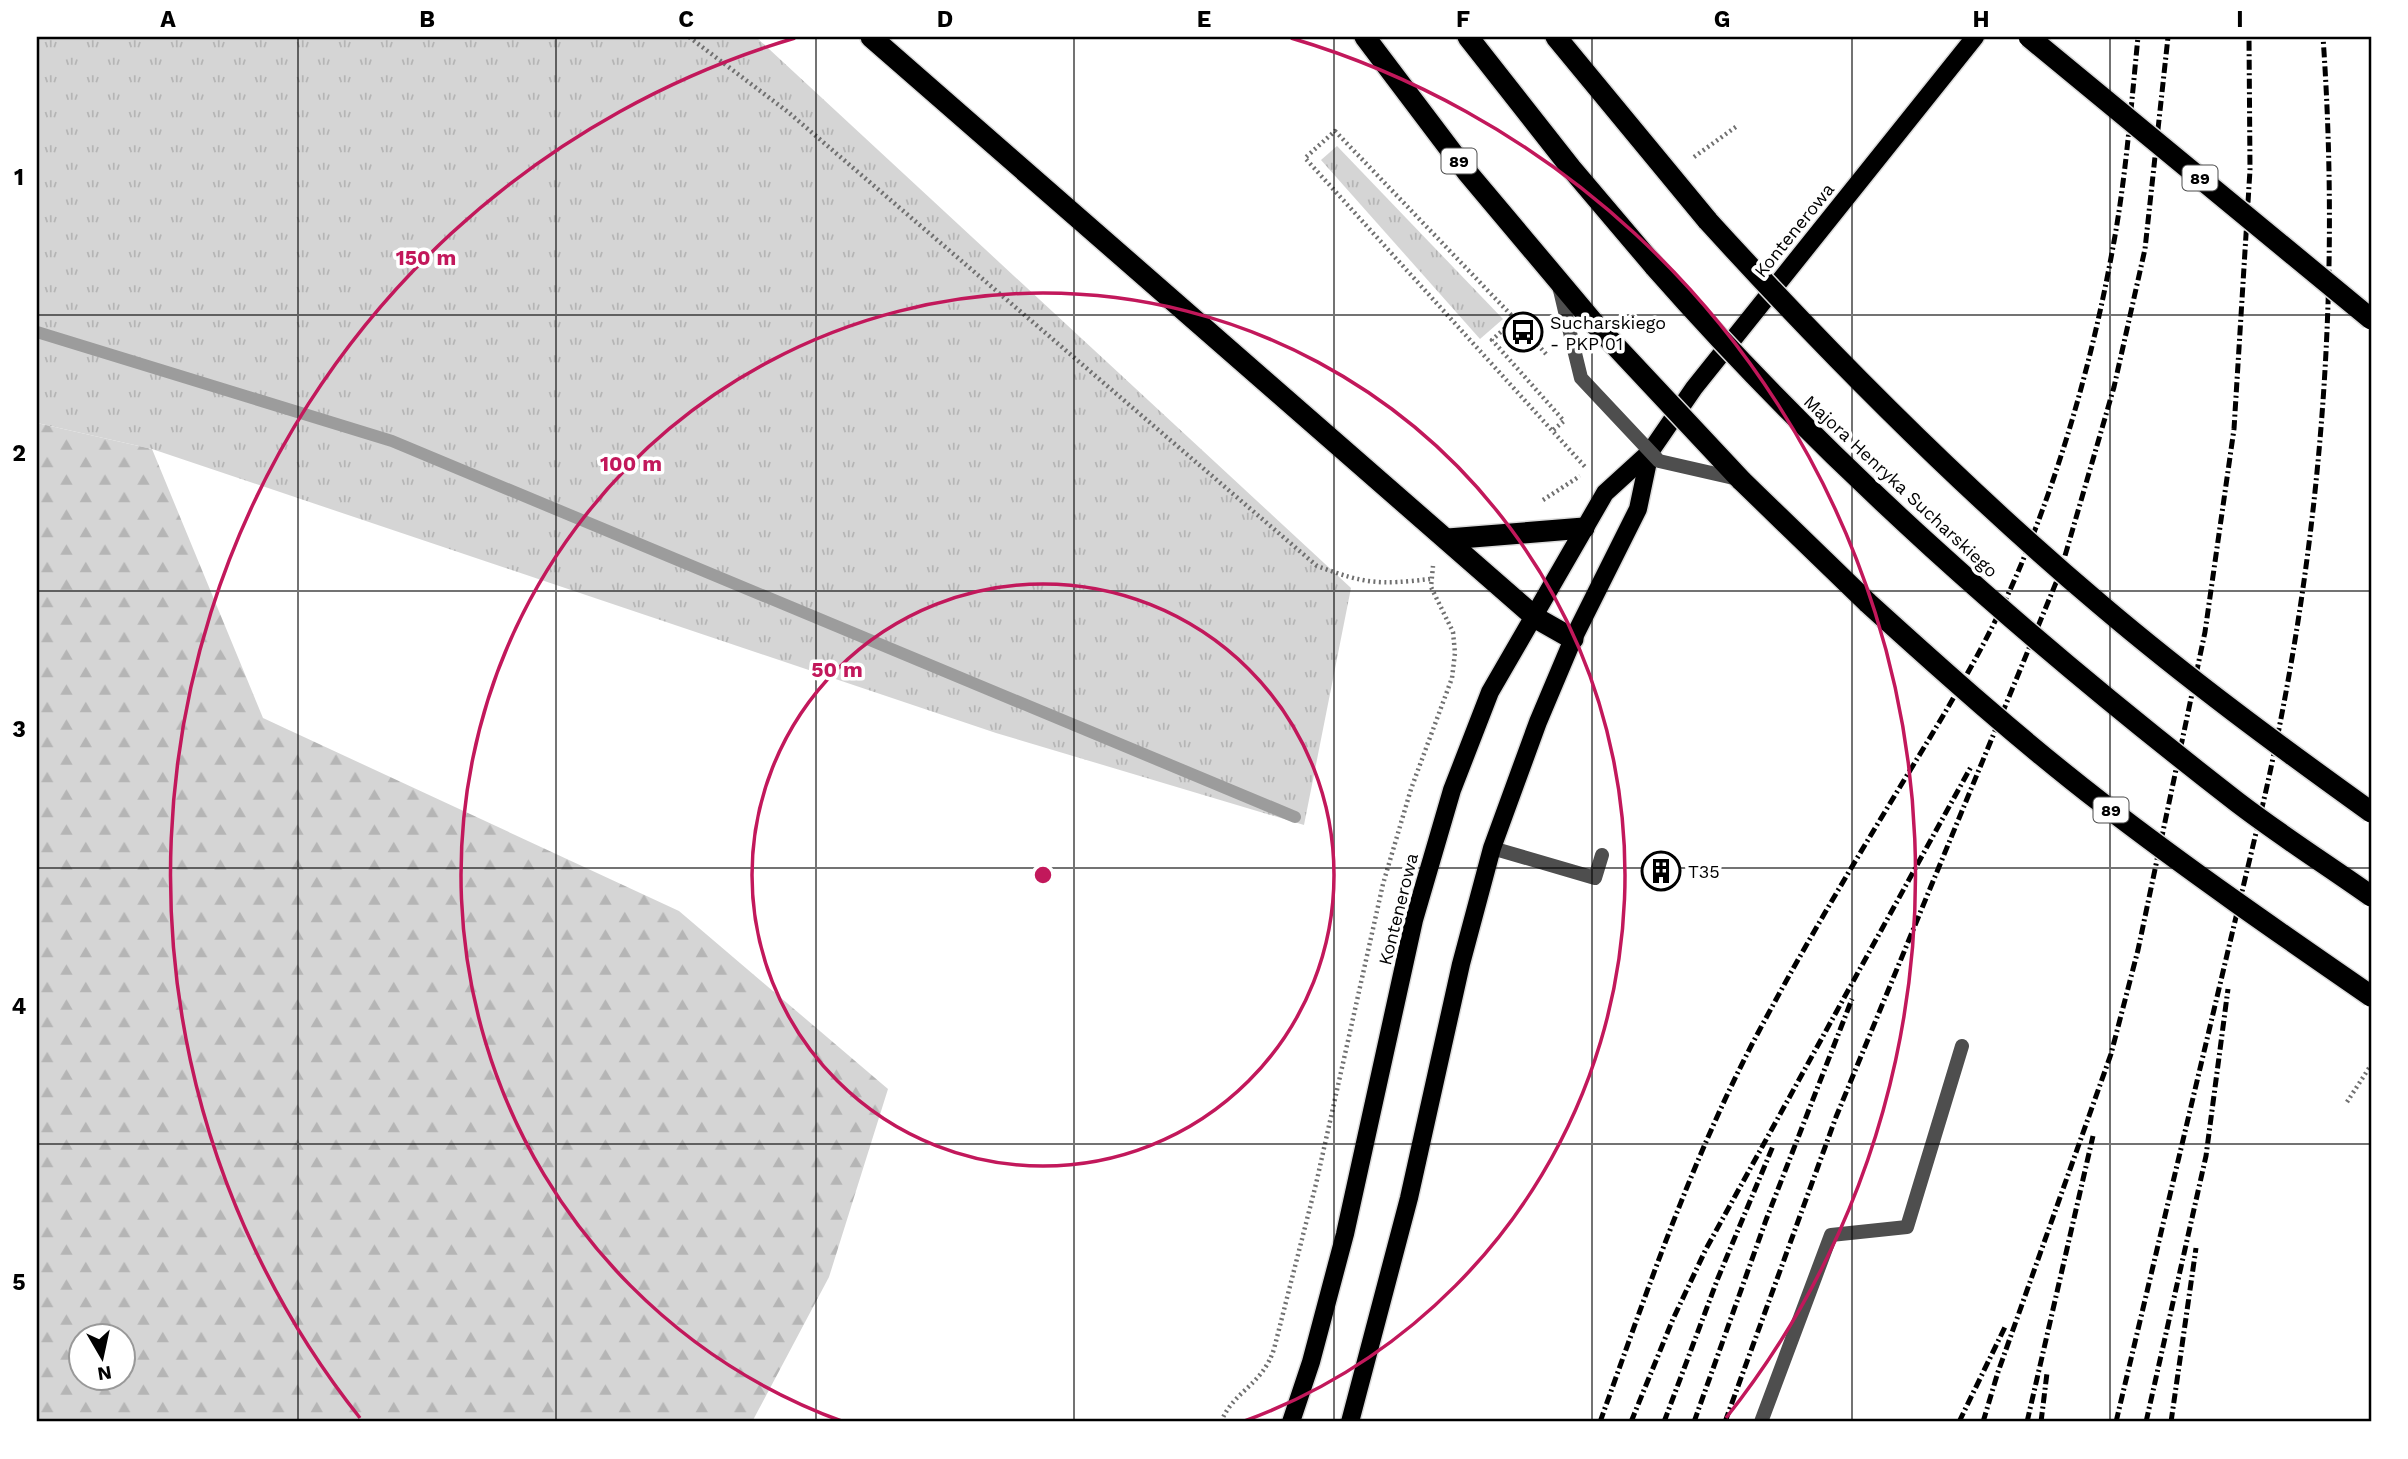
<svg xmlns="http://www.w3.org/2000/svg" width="2408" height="1459" viewBox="0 0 2408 1459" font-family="'Work Sans',sans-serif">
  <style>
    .grass { fill: url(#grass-tufts) }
    .forest { fill: url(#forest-firs); fill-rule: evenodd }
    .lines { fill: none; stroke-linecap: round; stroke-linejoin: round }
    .stream { stroke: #9c9c9c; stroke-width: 12 }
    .building { fill: url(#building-hatch) }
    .primary-casing { stroke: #dbdbdb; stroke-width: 21 }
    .highway-casing { stroke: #dbdbdb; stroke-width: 24 }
    .path { stroke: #707070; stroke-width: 4.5; stroke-dasharray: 2 3.5; stroke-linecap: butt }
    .lane { stroke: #4e4e4e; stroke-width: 14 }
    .primary { stroke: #000; stroke-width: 18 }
    .highway { stroke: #000; stroke-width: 21 }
    .rail { stroke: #000; stroke-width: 5; stroke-dasharray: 10 3.5 2 3.5; stroke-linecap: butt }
    .highway-bridge-casing { stroke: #dbdbdb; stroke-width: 24; stroke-linecap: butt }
    .lane-bridge { stroke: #4e4e4e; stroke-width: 14 }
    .highway-bridge { stroke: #000; stroke-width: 21 }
    .grid { fill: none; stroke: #000; stroke-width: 2; stroke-opacity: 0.55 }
    .ring { fill: none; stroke: #c2185b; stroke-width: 3.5 }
    .labels { text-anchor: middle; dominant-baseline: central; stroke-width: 7; stroke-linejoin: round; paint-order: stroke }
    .shield { fill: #fff; stroke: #4c4c4c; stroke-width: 2 }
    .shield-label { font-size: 16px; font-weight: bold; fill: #000 }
    .street-label { font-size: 18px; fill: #000; stroke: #fff }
    .poi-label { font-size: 18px; fill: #000; stroke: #fff; text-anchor: start }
    .centre { fill: #c2185b; stroke: #fff; stroke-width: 3.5 }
    .ring-label { font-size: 21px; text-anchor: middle; font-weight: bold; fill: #c2185b; stroke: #fff; stroke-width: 7; stroke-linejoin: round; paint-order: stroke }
    .neatline { fill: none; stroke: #000; stroke-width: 2.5 }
    .grid-label { font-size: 23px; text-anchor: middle; font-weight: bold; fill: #000 }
  </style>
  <defs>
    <pattern id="grass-tufts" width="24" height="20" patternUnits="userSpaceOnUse" patternTransform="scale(1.75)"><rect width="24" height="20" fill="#d5d5d5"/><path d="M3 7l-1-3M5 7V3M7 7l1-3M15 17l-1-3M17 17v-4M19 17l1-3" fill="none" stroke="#b5b5b5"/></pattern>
    <pattern id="forest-firs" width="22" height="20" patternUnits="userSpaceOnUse" patternTransform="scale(1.75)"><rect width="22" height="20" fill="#d5d5d5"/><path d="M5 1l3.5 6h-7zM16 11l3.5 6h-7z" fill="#b5b5b5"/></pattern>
    <pattern id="building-hatch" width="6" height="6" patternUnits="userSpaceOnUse" patternTransform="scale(1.75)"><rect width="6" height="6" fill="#bebebe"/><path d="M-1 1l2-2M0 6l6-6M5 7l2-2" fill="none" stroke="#a2a2a2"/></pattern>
  </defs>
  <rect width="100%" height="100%" fill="#fff"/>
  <g class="grass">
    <path d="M37,37H756L1351,588L1304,825L996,733L152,449L37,423Z"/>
    <path d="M1337,146L1503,319L1480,339L1321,160Z"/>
  </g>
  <path class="forest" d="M37,423L152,449L263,718L679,911L888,1089L829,1277L752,1422H37ZM80,1336H122V1378H80Z"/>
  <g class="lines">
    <path class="stream" d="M37,332L392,441L1295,817"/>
  </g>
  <path class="building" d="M1656,857L1674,863L1667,885L1649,879Z"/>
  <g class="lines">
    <defs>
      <g id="primary">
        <path d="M1291,1422L1311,1362L1345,1234L1414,920L1452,790L1490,692L1605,493L1650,452L1694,388L1975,37"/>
        <path d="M1350,1422L1409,1198L1461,964L1492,848L1538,722L1573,639L1638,509L1650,452"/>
      </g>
      <g id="highway">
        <path d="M871,37L1536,618L1573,639"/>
        <path d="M1365,37L1467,172L1594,323"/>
        <path d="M1468,37L1571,168L1655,267"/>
        <path d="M1556,37L1708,221"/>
        <path d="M1741,480L1868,603"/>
        <path d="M1448,539L1584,528"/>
      </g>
    </defs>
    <use href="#primary" class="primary-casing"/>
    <use href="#highway" class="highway-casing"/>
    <g class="path">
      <path d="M689,37L788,112L1317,566C1366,584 1378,585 1430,579"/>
      <path d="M1694,157L1737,126"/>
      <path d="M1515,319L1335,131L1305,158L1587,469"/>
      <path d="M1546,354L1515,319L1492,340L1564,421L1552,431"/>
      <path d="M1543,500L1580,476"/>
      <path d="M2347,1102L2371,1065"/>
      <path d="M1221,1422C1234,1390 1262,1386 1274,1349L1316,1184L1383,884L1411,789L1452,678L1455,653L1453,632L1431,587L1433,566"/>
    </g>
    <g class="lane">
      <path d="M1559,286L1572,341"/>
      <path d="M1492,848L1595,878L1602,855"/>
      <path d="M1761,1422L1831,1235L1907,1227L1962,1046"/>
    </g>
    <use href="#primary" class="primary"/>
    <use href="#highway" class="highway"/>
    <g class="rail">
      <path d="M1600,1422C1649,1286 1696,1146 1766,1018C1810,936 1858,856 1906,777C1947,710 1987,644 2018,572C2062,468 2093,357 2113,247C2126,177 2131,107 2138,37"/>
      <path d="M1631,1422L1673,1319L1706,1249L1972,765"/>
      <path d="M1664,1422L1718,1278L1773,1146"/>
      <path d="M1694,1422L1766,1220L1852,999"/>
      <path d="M1725,1422L1836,1117L2060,573L2114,387L2145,249L2168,37"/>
      <path d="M1959,1422L2005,1327"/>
      <path d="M1983,1422L1998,1372L2111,1054L2138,950L2205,632L2234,429L2250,170L2249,37"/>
      <path d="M2027,1422L2093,1136"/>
      <path d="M2041,1422L2047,1373"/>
      <path d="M2116,1422L2265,795C2321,545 2341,292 2323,37"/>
      <path d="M2146,1422L2206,1156L2228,989"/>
      <path d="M2171,1422L2196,1248"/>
    </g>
    <defs>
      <g id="highway-bridge">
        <path d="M2029,37L2371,319"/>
        <path d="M1708,221C1832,357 1961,487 2102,606C2188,679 2279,746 2371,812"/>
        <path d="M1655,267C1830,466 2028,640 2237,802C2280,835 2327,865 2371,896"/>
        <path d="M1594,323L1741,480"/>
        <path d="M1868,603C1944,672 2021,741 2103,804C2190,871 2281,934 2371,996"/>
      </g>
    </defs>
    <use href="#highway-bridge" class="highway-bridge-casing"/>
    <path class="lane-bridge" d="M1572,341L1581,378L1659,461L1738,479"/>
    <use href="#highway-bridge" class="highway-bridge"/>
  </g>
  <path class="grid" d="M298,37V1422M556,37V1422M816,37V1422M1074,37V1422M1334,37V1422M1592,37V1422M1852,37V1422M2110,37V1422M37,315H2371M37,591H2371M37,868H2371M37,1144H2371"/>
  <g class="ring">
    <circle cx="1043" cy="875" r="291"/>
    <path d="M844 1422A582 582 0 1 1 1242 1422"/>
    <path d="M360 1418A873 873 0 0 1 795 38M1291 38A873 873 0 0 1 1726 1418"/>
  </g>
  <defs>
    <symbol id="bus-ring" viewBox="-11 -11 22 22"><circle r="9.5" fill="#fff" stroke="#000" stroke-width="1.5"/><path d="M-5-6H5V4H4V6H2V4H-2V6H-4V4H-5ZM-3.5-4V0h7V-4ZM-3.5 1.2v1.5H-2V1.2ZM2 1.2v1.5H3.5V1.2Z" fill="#000"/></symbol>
    <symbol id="building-ring" viewBox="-11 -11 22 22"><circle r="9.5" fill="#fff" stroke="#000" stroke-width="1.5"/><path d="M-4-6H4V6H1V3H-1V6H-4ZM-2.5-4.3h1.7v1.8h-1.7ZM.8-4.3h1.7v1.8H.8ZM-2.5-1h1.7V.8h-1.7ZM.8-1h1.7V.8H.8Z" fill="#000"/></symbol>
  </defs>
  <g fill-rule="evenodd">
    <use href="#bus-ring" x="1501" y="310" width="44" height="44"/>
    <use href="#building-ring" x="1639" y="849" width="44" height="44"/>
  </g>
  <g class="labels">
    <g class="shield">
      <rect x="1441.5" y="148.5" width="35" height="25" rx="5"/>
      <rect x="2182.5" y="165.5" width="35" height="25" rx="5"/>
      <rect x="2093.5" y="797.5" width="35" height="25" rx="5"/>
    </g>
    <g class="shield-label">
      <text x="1459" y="161">89</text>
      <text x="2200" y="178">89</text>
      <text x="2111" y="810">89</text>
    </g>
    <g class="street-label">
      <text transform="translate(1794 230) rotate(-51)">Kontenerowa</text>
      <text transform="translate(1901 486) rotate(43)">Majora Henryka Sucharskiego</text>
      <text transform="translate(1398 909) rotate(-76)">Kontenerowa</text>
    </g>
    <g class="poi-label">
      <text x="1550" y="322">Sucharskiego<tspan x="1550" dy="21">- PKP 01</tspan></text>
      <text x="1688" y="871">T35</text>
    </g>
  </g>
  <circle cx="1043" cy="875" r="10" class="centre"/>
  <g class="ring-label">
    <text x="426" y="265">150 m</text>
    <text x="631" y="471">100 m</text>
    <text x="837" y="677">50 m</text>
  </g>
  <rect width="2408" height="1459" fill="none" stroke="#ffffff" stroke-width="77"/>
  <g transform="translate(102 1357) rotate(171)"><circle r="33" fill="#ffffff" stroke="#999999" stroke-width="2"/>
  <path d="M0-5L12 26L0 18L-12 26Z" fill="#000000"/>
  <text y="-10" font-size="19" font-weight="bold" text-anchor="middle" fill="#000000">N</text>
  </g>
  <rect x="38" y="38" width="2332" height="1382" class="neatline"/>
  <g class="grid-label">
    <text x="168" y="27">A</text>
    <text x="427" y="27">B</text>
    <text x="686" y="27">C</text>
    <text x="945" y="27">D</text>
    <text x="1204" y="27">E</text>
    <text x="1463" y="27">F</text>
    <text x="1722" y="27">G</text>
    <text x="1981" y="27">H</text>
    <text x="2240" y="27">I</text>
    <text x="19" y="185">1</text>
    <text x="19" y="461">2</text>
    <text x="19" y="737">3</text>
    <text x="19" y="1014">4</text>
    <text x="19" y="1290">5</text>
  </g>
</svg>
